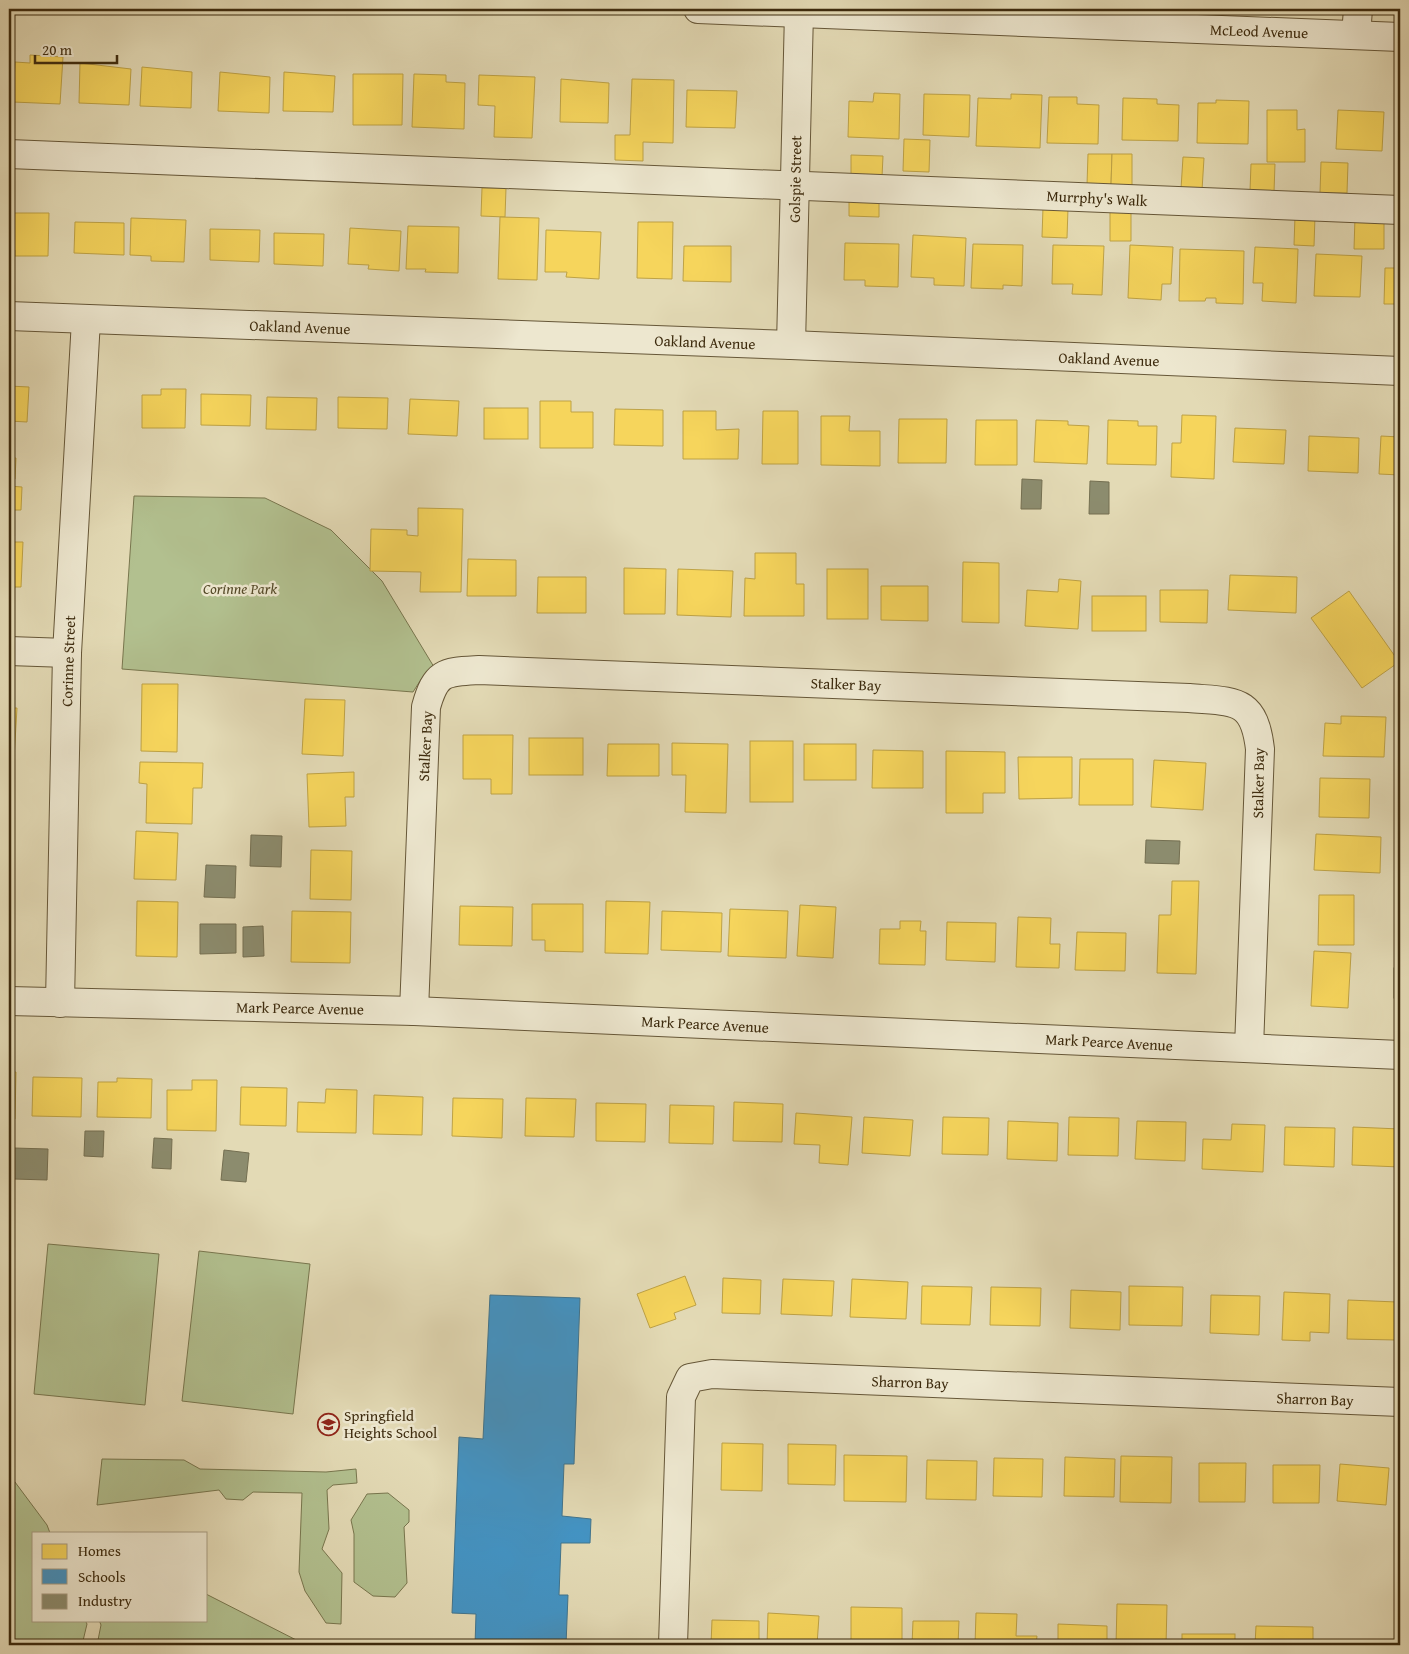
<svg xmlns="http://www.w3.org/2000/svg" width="1409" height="1654" viewBox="0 0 1409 1654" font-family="'Gentium Book Plus',serif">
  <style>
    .green { fill: #b2c08f; stroke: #78764e }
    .homes { fill: #f6d55c; stroke: #bea245 }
    .schools { fill: #4393c3; stroke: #41748d }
    .industry { fill: #8c8c6e; stroke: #746f51 }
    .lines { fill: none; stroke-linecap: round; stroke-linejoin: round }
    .minor-casing { stroke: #665738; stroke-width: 30 }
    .minor { stroke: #ede7cf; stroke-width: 28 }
    .labels { text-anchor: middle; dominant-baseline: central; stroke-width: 5; stroke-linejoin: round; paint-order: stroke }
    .street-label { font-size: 15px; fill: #3d2b0e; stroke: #ede7cf }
    .park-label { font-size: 15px; font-style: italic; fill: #544928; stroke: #ede7cf }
    .poi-label { font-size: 15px; fill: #3d2b0e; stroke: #ede7cf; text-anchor: start }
  </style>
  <rect width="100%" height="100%" fill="#e3dab5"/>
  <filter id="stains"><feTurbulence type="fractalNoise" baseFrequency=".004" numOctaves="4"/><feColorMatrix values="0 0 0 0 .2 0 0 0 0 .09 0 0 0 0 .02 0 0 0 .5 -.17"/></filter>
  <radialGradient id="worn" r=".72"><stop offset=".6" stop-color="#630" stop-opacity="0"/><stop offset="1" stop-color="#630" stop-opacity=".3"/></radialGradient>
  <g class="green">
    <path d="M134,496L265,498L331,530L382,581L434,667L422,678L413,692L122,669Z"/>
    <path d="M48,1244L159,1254L145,1405L34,1394Z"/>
    <path d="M199,1251L310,1264L293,1414L182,1401Z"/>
    <path d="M102,1459L184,1460L200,1469L326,1472L356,1469L357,1483L333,1485L327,1490L329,1529L322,1549L342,1573L341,1624L326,1623L305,1591L299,1572L302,1493L253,1492L243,1500L226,1499L219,1490L97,1505Z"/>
    <path d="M9,1474L47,1525L50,1533H34V1620H85L87,1624L82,1645H9Z"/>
    <path d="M388,1493L409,1510V1522L404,1527L407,1583L395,1597L373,1596L354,1582V1534L351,1520L367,1494Z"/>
    <path d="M206,1594L306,1645H97L101,1625L99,1620H206Z"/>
  </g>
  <g class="homes">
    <path d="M30,55L63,57L60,104L13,102L15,62L30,63Z"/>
    <path d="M80,63L131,69L129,105L79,103Z"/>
    <path d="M142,67L192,72L191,108L140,106Z"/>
    <path d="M220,72L270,77L269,113L218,111Z"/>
    <path d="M284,72L335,76L333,112L283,111Z"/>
    <path d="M353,74H403L402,125H353Z"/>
    <path d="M414,74L446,75V82L465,83L464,129L412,127Z"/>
    <path d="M479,75L535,77L532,138L494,137L495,106L478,105Z"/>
    <path d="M561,79L609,83L608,123L560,122Z"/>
    <path d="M632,79L674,80L673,143L643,142V161L615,160V135H630Z"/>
    <path d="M687,90L737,91L735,128L686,127Z"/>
    <path d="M874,93L900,94L899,139L848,137L849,101L873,102Z"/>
    <path d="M924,94L970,95L969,137L923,135Z"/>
    <path d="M1011,94L1042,95L1040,148L976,146L978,98L1011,99Z"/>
    <path d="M1049,97H1077V104L1099,105L1098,144L1047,143Z"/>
    <path d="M1123,98L1157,99V104L1179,105L1178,141L1122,140Z"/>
    <path d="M1216,100L1249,101L1248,144L1197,143L1198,103H1216Z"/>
    <path d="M1267,110H1297V130L1305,129V162H1267Z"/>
    <path d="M1338,110L1384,112L1382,151L1336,149Z"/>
    <path d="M904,139L930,140L929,172L903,171Z"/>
    <path d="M1088,154H1112L1111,185H1087Z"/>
    <path d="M1112,154H1132V185H1111Z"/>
    <path d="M851,155L883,156L882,177L851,176Z"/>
    <path d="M1183,157L1204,158L1202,190L1181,189Z"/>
    <path d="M1321,162L1348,163L1347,193H1320Z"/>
    <path d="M1251,164H1275L1274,192L1250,191Z"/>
    <path d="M482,188H506L505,217L481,216Z"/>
    <path d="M849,197L879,198V217L849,216Z"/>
    <path d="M1043,207L1068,208L1067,238L1042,237Z"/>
    <path d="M1110,210L1131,211V241H1110Z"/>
    <path d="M9,213H49L48,256H15V250H9Z"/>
    <path d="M1295,216H1315L1314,246L1294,245Z"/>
    <path d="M500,217L539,218L537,280L498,279Z"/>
    <path d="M1355,217H1384V249H1354Z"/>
    <path d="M131,218L186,220L184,262L151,261V256L130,255Z"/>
    <path d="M75,222L124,223V255L74,253Z"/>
    <path d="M638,222H673L672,279L637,278Z"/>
    <path d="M408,226L459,227L458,273L425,272L426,269H406Z"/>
    <path d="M350,228L401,231L399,271L368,269L369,265L348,264Z"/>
    <path d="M210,229L260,230L259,262L210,260Z"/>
    <path d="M546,230L601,232L599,279L566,277L567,272H545Z"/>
    <path d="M274,233L324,234L323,266L274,264Z"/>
    <path d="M913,235L966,238L964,286L934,285V278L911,277Z"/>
    <path d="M845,243L899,244L898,287L865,286V280H844Z"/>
    <path d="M973,244L1023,245L1022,286L1003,285V289L971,288Z"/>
    <path d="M1053,245L1104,246L1102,295L1072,294L1073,284H1052Z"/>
    <path d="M1130,245L1173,247L1171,284H1162L1161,300L1128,298Z"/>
    <path d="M684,246H731V282L683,281Z"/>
    <path d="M1255,247L1298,249L1296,303L1262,301L1263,283H1253Z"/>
    <path d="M1180,249L1244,251L1243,304L1216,303V298H1206L1205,301H1179Z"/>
    <path d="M1316,254L1362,256L1360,297L1314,296Z"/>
    <path d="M1385,268H1400V304H1384Z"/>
    <path d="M9,386L29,387L27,422L9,421Z"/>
    <path d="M161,389H186L185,428H142V395H161Z"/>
    <path d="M201,394L251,395L250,426L201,425Z"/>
    <path d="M267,397L317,398L316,430L266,429Z"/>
    <path d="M338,397L388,398L387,429L338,428Z"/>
    <path d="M410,399L459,401L457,436L408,434Z"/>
    <path d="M540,401H571V412H593V448H540Z"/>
    <rect x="484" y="408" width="44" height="31"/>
    <path d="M615,409L663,410V446L614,445Z"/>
    <path d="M683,411H716V430L739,429L738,459H683Z"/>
    <path d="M763,411H798V464H762Z"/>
    <path d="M1182,415L1216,416L1214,479L1171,477L1172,443H1181Z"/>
    <path d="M821,416H850L849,431H880V466L821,465Z"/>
    <path d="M899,419H947L946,463H898Z"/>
    <path d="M976,420H1017V465H975Z"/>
    <path d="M1036,420L1068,421V425L1089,426L1087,464L1034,462Z"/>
    <path d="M1108,420L1138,421V426H1157L1156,465L1107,464Z"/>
    <path d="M1235,428L1286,430L1284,464L1233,462Z"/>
    <path d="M1309,436L1359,438L1358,473L1308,471Z"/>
    <path d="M1381,436L1400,437V475L1379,474Z"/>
    <path d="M9,458H16L15,479H9Z"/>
    <path d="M9,486L22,487L21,510H9Z"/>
    <path d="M418,508L463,509L461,592H420L421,572L370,571L371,529L407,530V535L418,536Z"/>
    <path d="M9,542H23L21,587H9Z"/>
    <path d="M755,553H796V584H804V616H744L745,578L755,579Z"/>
    <path d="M468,559L516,560V596H467Z"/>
    <path d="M963,562L999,563V623L962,622Z"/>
    <path d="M624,568L666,569L665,614H624Z"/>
    <path d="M678,569L733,571L731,617L677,615Z"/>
    <rect x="827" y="569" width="41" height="50"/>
    <path d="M1230,575L1297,577L1296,613L1228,610Z"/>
    <path d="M538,577H586V613H537Z"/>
    <path d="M1059,579L1081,581L1078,629L1025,626L1027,590L1058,592Z"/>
    <path d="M881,586H928V621L881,620Z"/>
    <path d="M1160,590H1208L1207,623L1160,622Z"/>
    <path d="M1349,591L1399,662L1362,688L1311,618Z"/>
    <rect x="1092" y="596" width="54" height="35"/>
    <path d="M142,684H178L177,752L141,751Z"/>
    <path d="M305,699L345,700L343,756L302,754Z"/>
    <path d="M9,708H17L14,759H9Z"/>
    <path d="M1341,716L1386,717L1384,757L1323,756L1325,723L1341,724Z"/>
    <path d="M463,735H513L512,794H491V779H463Z"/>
    <rect x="529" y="738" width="54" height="37"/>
    <rect x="750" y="741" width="43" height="61"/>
    <path d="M672,743L728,744L726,813L685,812L686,775H672Z"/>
    <path d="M608,744H659V776H607Z"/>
    <rect x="804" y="744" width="52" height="36"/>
    <path d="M873,750L923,751V788H872Z"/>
    <path d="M946,751L1005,752V793H983V813H946Z"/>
    <path d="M1018,757H1072V798L1019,799Z"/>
    <path d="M1080,759H1133V805H1079Z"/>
    <path d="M1154,760L1206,763L1203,810L1151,807Z"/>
    <path d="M140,762L203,763L202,788H193L192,824L146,823L147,784L139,783Z"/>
    <path d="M354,772V797H345L346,826L309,827L307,774Z"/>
    <path d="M1320,778L1370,779L1369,818L1319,817Z"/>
    <path d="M136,831L178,833L176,880L134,879Z"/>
    <path d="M1316,834L1381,837L1380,873L1314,870Z"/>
    <path d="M311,850L352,851L351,900L310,899Z"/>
    <path d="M1172,881H1199L1196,974L1157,973L1159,915H1171Z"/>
    <path d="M1319,895H1354V945H1318Z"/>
    <path d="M137,901L178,902L177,957L136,956Z"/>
    <path d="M606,901L650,902L648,954L605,953Z"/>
    <path d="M532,904H583V952L545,951V940H532Z"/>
    <path d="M800,905L836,907L833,958L797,956Z"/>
    <path d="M460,906L513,907L512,946L459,945Z"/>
    <path d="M730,909L788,911L786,958L728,956Z"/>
    <path d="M292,911L351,912L350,963L291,962Z"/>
    <path d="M662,911L722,913L721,952L661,950Z"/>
    <path d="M1018,917L1051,918L1050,944H1060L1059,968L1016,967Z"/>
    <path d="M900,921H921L920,931H926L925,965L879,964L880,929H900Z"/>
    <path d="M947,922L996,923L995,962L946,960Z"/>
    <path d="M1077,932L1126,933L1125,971L1075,970Z"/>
    <path d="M1314,951L1351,953L1348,1008L1311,1006Z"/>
    <path d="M9,1072H16L15,1119H9Z"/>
    <path d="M33,1077L82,1078L81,1117L32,1116Z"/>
    <path d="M117,1078L152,1079L151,1118L97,1117L98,1082H117Z"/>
    <path d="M192,1080H217L216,1131L167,1130V1090H192Z"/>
    <path d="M241,1087L287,1088L286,1126L240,1125Z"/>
    <path d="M326,1089L357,1090L356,1133L297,1132L298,1102L325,1103Z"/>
    <path d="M374,1095L423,1097L422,1135L373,1134Z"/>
    <path d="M453,1098L503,1099L502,1138L452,1136Z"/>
    <path d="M526,1098L576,1099L574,1137L525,1136Z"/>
    <path d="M734,1102L783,1104L782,1142L733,1141Z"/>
    <path d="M596,1103L646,1104L645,1142L596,1141Z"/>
    <path d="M670,1105L714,1106L713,1144L669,1143Z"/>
    <path d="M796,1113L852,1117L848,1165L819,1163L820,1145L794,1144Z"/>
    <path d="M864,1117L913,1120L910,1156L862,1153Z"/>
    <path d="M943,1117L989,1118L988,1155L942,1154Z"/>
    <path d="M1069,1117L1119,1118L1118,1156L1068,1155Z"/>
    <path d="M1008,1121L1058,1123L1057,1161L1007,1159Z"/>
    <path d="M1137,1121L1186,1122L1185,1161L1135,1159Z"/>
    <path d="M1232,1124L1265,1125L1263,1172L1202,1169L1203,1139L1231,1140Z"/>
    <path d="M1285,1127L1335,1128L1334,1167L1284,1165Z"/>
    <path d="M1353,1127L1400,1129V1167L1352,1165Z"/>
    <path d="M685,1276L696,1305L674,1313L676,1319L650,1328L637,1294Z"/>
    <path d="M723,1278L761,1280L760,1314L722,1313Z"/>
    <path d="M783,1279L834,1281L832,1316L781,1314Z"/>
    <path d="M852,1279L908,1282L906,1319L850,1317Z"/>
    <path d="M922,1286L972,1287L970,1325L921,1324Z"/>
    <path d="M1129,1286L1183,1287L1182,1326L1129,1325Z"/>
    <path d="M991,1287L1041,1288L1040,1326L990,1325Z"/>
    <path d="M1071,1290L1121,1292L1120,1330L1070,1328Z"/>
    <path d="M1284,1292L1330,1294L1329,1333L1310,1332V1341L1282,1340Z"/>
    <path d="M1211,1295L1260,1296L1259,1335L1210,1333Z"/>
    <path d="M1348,1300L1397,1302L1396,1340L1347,1339Z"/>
    <path d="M722,1443L763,1444L762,1491L721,1490Z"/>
    <path d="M788,1444L836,1445L835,1485L788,1484Z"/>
    <path d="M844,1455L907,1456L906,1502L844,1501Z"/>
    <path d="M1121,1456L1172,1457L1171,1503L1120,1502Z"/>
    <path d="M1065,1457L1115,1459L1114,1497L1064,1496Z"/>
    <path d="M994,1458L1043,1459L1042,1497L993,1496Z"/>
    <path d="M927,1460L977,1461L976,1500L926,1499Z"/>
    <path d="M1199,1463H1246L1245,1502H1199Z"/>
    <path d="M1340,1464L1389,1468L1386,1505L1337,1501Z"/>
    <path d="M1273,1465H1320L1319,1503H1273Z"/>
    <path d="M1117,1604L1167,1605L1166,1645H1116Z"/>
    <path d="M851,1607L902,1608V1645H851Z"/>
    <path d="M768,1613L819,1616L817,1645H767Z"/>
    <path d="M976,1613L1017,1614L1016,1636H1037L1036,1645H975Z"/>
    <path d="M712,1620L759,1621V1645H711Z"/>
    <path d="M913,1621H959L958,1645H912Z"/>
    <path d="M1058,1624L1107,1626V1645H1058Z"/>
    <path d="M1256,1626L1313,1627V1645H1255Z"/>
    <rect x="1182" y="1634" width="53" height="11"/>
    <path d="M1326,1642L1375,1644V1645H1326Z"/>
  </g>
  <path class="schools" d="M490,1295L580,1298L574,1464H564L562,1516L591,1519L590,1543H561L559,1595H568L566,1645H475L476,1614L452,1613L459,1437L483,1439Z"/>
  <g class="industry">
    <path d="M1022,479L1042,480L1041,509H1021Z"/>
    <path d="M1090,481L1109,482V514H1089Z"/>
    <path d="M251,835L282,836L281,867L250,866Z"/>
    <path d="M1146,840L1180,841L1179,864L1145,863Z"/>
    <path d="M206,865L236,866L235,898L204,897Z"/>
    <path d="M200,924H236V953L200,954Z"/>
    <path d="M263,926L264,956L243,957V927Z"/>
    <rect x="1394" y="968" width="6" height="30"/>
    <path d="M85,1131H104L103,1157L84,1156Z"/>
    <path d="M154,1138L172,1139L171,1169L152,1168Z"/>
    <path d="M14,1148L48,1149L47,1180L14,1179Z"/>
    <path d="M224,1150L249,1153L246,1182L221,1180Z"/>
  </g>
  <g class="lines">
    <defs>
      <g id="minor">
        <path d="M698,9L1400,37"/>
        <path d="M1356,35L1358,9"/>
        <path d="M9,154L1400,210"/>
        <path d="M9,316L791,345L1400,371"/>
        <path d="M791,345L799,12"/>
        <path d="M9,651L67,653"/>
        <path d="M9,1001L414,1011L1400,1055"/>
        <path d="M60,1003L67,653L86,320"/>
        <path d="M414,1011L426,707C436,671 445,672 479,670L1189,698C1234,702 1254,697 1260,749L1249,1048"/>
        <path d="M673,1645L681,1397L690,1378L712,1374L1400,1402"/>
      </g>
    </defs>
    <use href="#minor" class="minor-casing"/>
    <use href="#minor" class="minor"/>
  </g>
  <defs>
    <symbol id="school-ring" viewBox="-11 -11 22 22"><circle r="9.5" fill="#ede7cf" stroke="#8f2418" stroke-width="1.5"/><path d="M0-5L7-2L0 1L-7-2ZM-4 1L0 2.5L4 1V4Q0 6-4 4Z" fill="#8f2418"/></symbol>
  </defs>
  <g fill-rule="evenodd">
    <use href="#school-ring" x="316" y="1412" width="25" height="25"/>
  </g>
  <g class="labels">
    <g class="street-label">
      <text transform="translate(1259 31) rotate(2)">McLeod Avenue</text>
      <text transform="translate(795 179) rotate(-89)">Golspie Street</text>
      <text transform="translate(1097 198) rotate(3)">Murrphy's Walk</text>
      <text transform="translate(300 327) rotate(2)">Oakland Avenue</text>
      <text transform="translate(705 342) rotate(2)">Oakland Avenue</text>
      <text transform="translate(1109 359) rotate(2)">Oakland Avenue</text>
      <text transform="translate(68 661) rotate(-88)">Corinne Street</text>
      <text transform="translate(846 684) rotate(2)">Stalker Bay</text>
      <text transform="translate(425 746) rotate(-87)">Stalker Bay</text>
      <text transform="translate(1258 783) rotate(-89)">Stalker Bay</text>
      <text transform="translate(300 1008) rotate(1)">Mark Pearce Avenue</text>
      <text transform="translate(705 1024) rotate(3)">Mark Pearce Avenue</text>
      <text transform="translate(1109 1042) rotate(3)">Mark Pearce Avenue</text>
      <text transform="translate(910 1382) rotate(2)">Sharron Bay</text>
      <text transform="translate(1315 1399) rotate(2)">Sharron Bay</text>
    </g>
    <g class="park-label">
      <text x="240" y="588">Corinne Park</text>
    </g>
    <g class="poi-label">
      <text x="344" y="1415">Springfield<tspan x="344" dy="17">Heights School</tspan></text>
    </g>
  </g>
  <rect width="1409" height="1654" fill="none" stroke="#e3dab5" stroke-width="30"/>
  <rect x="10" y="10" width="1389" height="1634" fill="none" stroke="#3d2b0e" stroke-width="2.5"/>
  <rect x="15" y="15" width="1379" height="1624" fill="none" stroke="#3d2b0e"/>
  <rect x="32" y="1532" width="175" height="90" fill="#ede7cf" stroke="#a79c82"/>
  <rect x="42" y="1544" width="25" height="15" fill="#f6d55c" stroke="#a79c82"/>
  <text x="78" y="1556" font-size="15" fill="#3d2b0e">Homes</text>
  <rect x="42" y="1569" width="25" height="15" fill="#4393c3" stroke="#a79c82"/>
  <text x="78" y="1582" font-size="15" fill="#3d2b0e">Schools</text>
  <rect x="42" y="1594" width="25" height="15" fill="#8c8c6e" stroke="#a79c82"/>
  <text x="78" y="1606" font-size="15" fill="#3d2b0e">Industry</text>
  <path d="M35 55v8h82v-8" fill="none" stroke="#3d2b0e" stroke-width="2.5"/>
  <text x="42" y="55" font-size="15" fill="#3d2b0e" stroke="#ede7cf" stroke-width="4" paint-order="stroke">20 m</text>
  <rect width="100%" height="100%" filter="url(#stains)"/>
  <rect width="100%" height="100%" fill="url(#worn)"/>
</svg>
